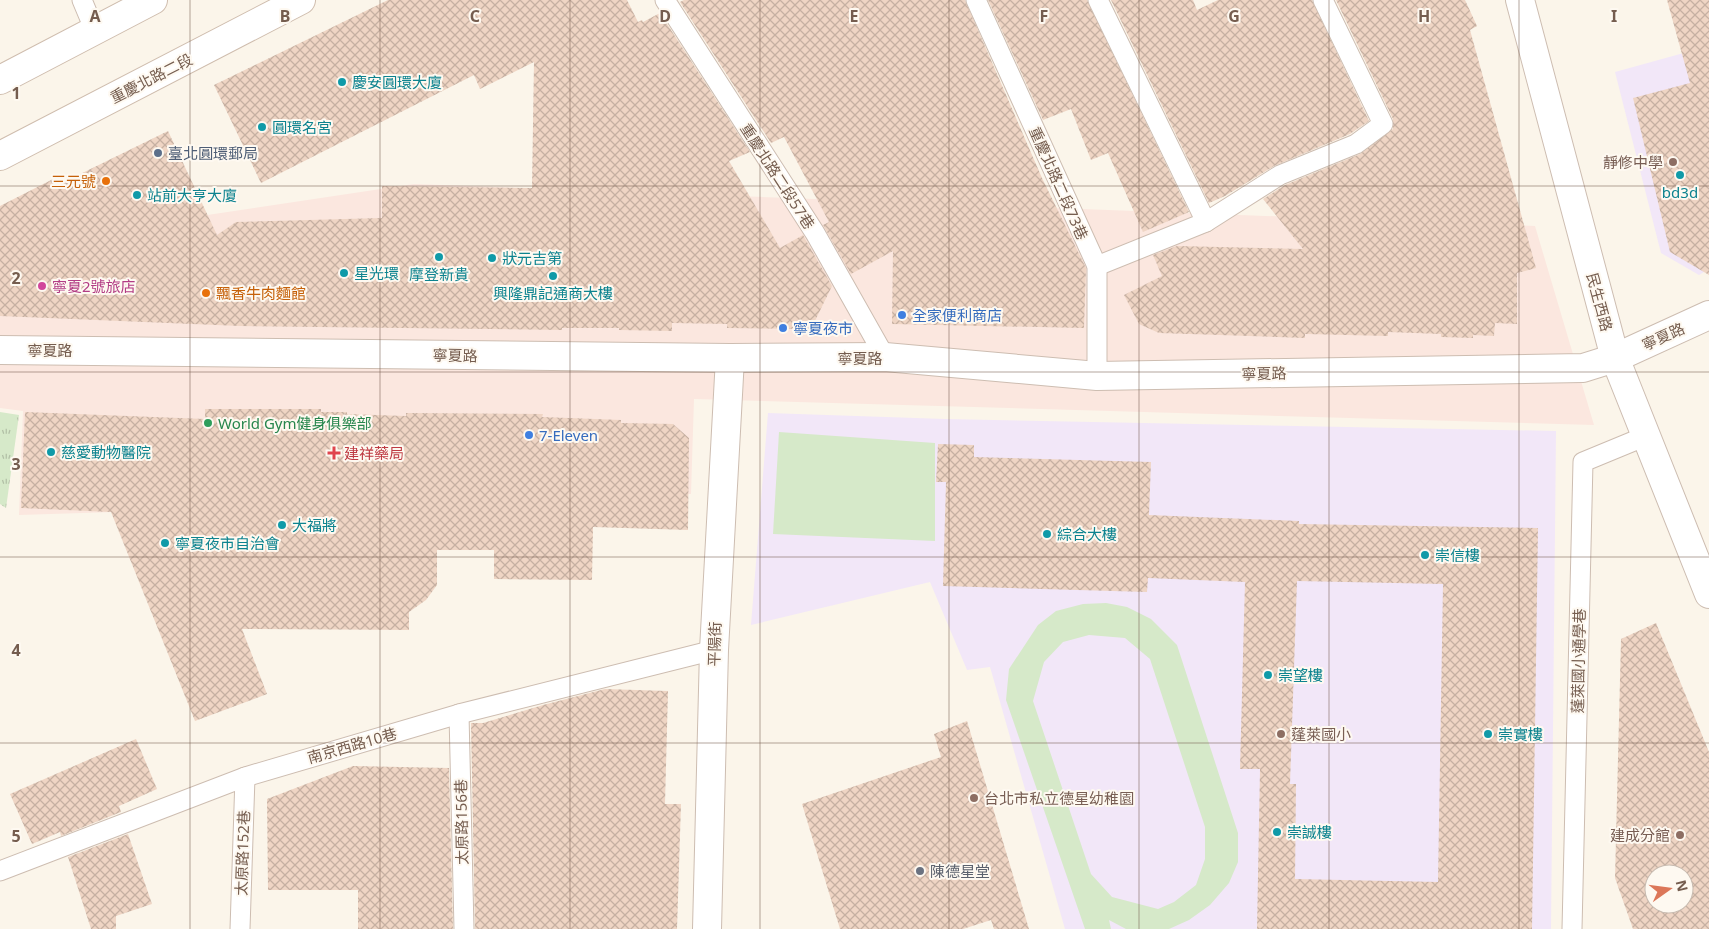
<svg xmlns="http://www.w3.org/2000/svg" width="1709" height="929" viewBox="0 0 1709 929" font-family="'Noto Sans','Noto Sans TC',sans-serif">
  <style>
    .commercial { fill: #fbe7df }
    .education { fill: #f2e7f8 }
    .park { fill: url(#park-tufts) }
    .pitch { fill: #d6e9c9; fill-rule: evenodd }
    .building { fill: url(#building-cross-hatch); fill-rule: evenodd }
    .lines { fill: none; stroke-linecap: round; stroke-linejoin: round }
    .service-casing { stroke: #cdbdb1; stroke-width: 21 }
    .minor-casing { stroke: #cdbdb1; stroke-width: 30 }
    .tertiary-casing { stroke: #cdbdb1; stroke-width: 30 }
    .secondary-casing { stroke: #cfbdae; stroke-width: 30 }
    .service { stroke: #fff; stroke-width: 19 }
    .minor { stroke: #fff; stroke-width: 28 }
    .tertiary { stroke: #fff; stroke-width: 28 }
    .secondary { stroke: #fff; stroke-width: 28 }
    .grid { fill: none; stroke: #755d4f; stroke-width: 1; stroke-opacity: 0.55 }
    .culture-dot { fill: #0f9aa8; stroke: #fef9f1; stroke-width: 2 }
    .service-dot { fill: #5c6f8a; stroke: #fef9f1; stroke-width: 2 }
    .education-dot { fill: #8d6e63; stroke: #fef9f1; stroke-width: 2 }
    .food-dot { fill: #e8710a; stroke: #fef9f1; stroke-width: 2 }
    .hotel-dot { fill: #d1479c; stroke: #fef9f1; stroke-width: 2 }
    .shop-dot { fill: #3f7fe0; stroke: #fef9f1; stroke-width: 2 }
    .leisure-dot { fill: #2e9e5b; stroke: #fef9f1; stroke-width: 2 }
    .health-dot { fill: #e0444e; stroke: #fef9f1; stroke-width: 2 }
    .worship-dot { fill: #6b7280; stroke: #fef9f1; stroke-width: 2 }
    .labels { text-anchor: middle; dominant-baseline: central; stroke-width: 4; stroke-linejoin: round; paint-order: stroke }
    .street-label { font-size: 15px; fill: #755d4f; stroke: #fef9f1 }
    .culture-label { font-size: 15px; fill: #0d838f; stroke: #fef9f1; text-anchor: start }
    .service-label { font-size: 15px; fill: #4e5e75; stroke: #fef9f1; text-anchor: start }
    .education-label { font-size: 15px; fill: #785e54; stroke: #fef9f1; text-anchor: end }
    .food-label { font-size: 15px; fill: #c56008; stroke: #fef9f1; text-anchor: end }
    .hotel-label { font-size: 15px; fill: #b23c85; stroke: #fef9f1; text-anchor: start }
    .shop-label { font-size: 15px; fill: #366cbe; stroke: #fef9f1; text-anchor: start }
    .leisure-label { font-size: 15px; fill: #27864d; stroke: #fef9f1; text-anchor: start }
    .health-label { font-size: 15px; fill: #be3a42; stroke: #fef9f1; text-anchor: start }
    .worship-label { font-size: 15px; fill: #5b616d; stroke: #fef9f1; text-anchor: start }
    .grid-label { font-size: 16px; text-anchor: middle; font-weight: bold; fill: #755d4f; stroke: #fef9f1; stroke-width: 4; stroke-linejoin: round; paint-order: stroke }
  </style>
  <defs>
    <pattern id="park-tufts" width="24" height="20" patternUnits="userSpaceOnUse" patternTransform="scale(1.25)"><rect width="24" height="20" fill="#d6e9c9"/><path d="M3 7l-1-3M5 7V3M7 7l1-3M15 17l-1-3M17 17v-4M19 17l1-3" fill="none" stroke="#b2c0a6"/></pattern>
    <pattern id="building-cross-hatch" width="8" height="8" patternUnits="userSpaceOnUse" patternTransform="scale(1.25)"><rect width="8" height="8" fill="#efd5c4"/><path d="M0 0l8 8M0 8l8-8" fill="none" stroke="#c6b0a2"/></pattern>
  </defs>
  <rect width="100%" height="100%" fill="#fbf5ea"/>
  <path class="commercial" d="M414,184L1535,226L1594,425L694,399L691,494L19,515L23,411L0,408V258L120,228Z"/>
  <g class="education">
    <path d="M1709,46V269L1699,275L1661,253L1615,72Z"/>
    <path d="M768,413L945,419L1556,431L1551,929H1065L990,667L967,670L930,582L751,625Z"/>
  </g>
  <path class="park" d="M0,412L19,415L6,508L0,504Z"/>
  <g class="pitch">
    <path d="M779,432L935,443V541L773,534Z"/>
    <path d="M1106,603L1127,607L1151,619L1177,645L1238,833V862L1229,883L1210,905L1189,920L1169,929H1126L1109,920L1111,929H1085L1006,700L1009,669L1038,625L1056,611L1083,604ZM1089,635L1125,638L1150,659L1205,827V859L1196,885L1174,902L1158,909L1112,897L1091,874L1033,701L1044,662L1063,642Z"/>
  </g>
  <g class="building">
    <path d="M388,0H627L638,22L642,20L643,22L660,13L750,152L729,161L780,248L803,235L832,286L811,329L727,328V324L672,323V331L619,330V328H562V330L240,326L0,316V206L61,175L64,182L168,131L217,235L236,222L382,218V186L532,188L534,62L480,89L474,75L261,183L214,85Z"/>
    <path d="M684,0H965L1042,178L1086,268L1084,328L892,324L893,251L851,274L823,225L829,222L784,137L771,143L680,2Z"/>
    <path d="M988,0H1087L1189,212L1143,232L1108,153L1091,160L1071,109L1043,120Z"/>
    <path d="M1111,0H1193L1197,10L1218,0H1312L1369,121L1350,134L1274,166L1225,196L1209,203Z"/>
    <path d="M1336,0H1465L1477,26L1470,30L1536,268L1517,273V324L1495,323L1494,336L1473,335V338L1441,337V334L1388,332V336L1305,334V338L1159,333L1139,324L1124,295L1162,276L1153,255L1177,246L1303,249L1263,199L1285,185L1360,154L1393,129V119Z"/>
    <path d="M1667,0H1709V275L1670,252L1633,98L1690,83Z"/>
    <path d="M205,409H321V412H347V414L406,416V413L543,414L542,417L621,420V423L673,424L689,438L688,530L593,527L592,580L494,579V550H437V585L426,600L409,612V630L242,629L267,694L195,721L111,512L21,508L25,412L205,419Z"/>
    <path d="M938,444L974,445V457L1151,462L1149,515L1299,521V524L1538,528L1532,929H1257L1260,769H1240L1245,582L1148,578L1147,592L943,586L946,482H936ZM1297,581L1443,584L1438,882L1295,879L1296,784H1290Z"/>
    <path d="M1656,623L1709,752V929H1633L1615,878L1621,639ZM1654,874H1684V904H1654Z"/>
    <path d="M605,689L668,691L665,804H681L677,929H475L471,723H483L543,705Z"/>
    <path d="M967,721L1029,929H994L991,920L963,929H840L802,804L941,757L934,734Z"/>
    <path d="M136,739L157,789L119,806L121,812L61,836L60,832L32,844L10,794Z"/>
    <path d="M353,766L449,768L453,929H358V890H268L267,799Z"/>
    <path d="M128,834L152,904L116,916V929H91L68,857Z"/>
  </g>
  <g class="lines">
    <defs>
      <g id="service">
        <path d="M82,0L95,31"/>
        <path d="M665,0L815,233L885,357"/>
        <path d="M976,0L1097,266V376"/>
        <path d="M1098,0L1206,222"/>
        <path d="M1097,266L1206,222L1280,175L1356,144L1383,124L1323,0"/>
        <path d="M459,714L464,929"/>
        <path d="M0,871L245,777L459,714L714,650"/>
        <path d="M240,929L245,777"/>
        <path d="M1572,929L1583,462L1646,436"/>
      </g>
      <g id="minor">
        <path d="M0,350L730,358L885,357L1097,376L1583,368L1615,358"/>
        <path d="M707,929L714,650L730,358"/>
      </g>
      <g id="tertiary">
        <path d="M1520,0L1615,358L1709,594"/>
        <path d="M1615,358L1709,315"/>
      </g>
      <g id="secondary">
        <path d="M0,80L153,0"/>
        <path d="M0,156L301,0"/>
      </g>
    </defs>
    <use href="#service" class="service-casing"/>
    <use href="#minor" class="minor-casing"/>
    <use href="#tertiary" class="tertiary-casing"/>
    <use href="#secondary" class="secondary-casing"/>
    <use href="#service" class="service"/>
    <use href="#minor" class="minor"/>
    <use href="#tertiary" class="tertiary"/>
    <use href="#secondary" class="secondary"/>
  </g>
  <path class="grid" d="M190,0V929M380,0V929M570,0V929M760,0V929M949,0V929M1139,0V929M1329,0V929M1519,0V929M0,186H1709M0,372H1709M0,557H1709M0,743H1709"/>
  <g class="culture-dot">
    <circle cx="342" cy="82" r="5"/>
    <circle cx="262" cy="127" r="5"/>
    <circle cx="1680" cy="175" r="5"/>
    <circle cx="137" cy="195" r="5"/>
    <circle cx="439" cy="257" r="5"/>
    <circle cx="492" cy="258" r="5"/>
    <circle cx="344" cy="273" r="5"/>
    <circle cx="553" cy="276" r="5"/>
    <circle cx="51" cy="452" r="5"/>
    <circle cx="282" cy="525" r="5"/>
    <circle cx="1047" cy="534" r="5"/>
    <circle cx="165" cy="543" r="5"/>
    <circle cx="1425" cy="555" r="5"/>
    <circle cx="1268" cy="675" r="5"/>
    <circle cx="1488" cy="734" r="5"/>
    <circle cx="1277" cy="832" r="5"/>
  </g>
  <circle class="service-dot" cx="158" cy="153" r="5"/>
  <g class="education-dot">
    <circle cx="1673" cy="162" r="5"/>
    <circle cx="1281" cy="734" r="5"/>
    <circle cx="974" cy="798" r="5"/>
    <circle cx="1680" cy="835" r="5"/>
  </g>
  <g class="food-dot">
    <circle cx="106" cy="181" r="5"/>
    <circle cx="206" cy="293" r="5"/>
  </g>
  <circle class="hotel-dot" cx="42" cy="286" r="5"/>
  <g class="shop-dot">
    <circle cx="902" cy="315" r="5"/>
    <circle cx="783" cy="328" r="5"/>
    <circle cx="529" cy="435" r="5"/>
  </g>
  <circle class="leisure-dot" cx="208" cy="423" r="5"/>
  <path class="health-dot" d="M331.5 445.5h5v5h5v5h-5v5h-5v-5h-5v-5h5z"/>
  <circle class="worship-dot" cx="920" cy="871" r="5"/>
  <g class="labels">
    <g class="street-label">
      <text transform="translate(151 78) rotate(-27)">重慶北路二段</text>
      <text transform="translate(778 176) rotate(57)">重慶北路二段57巷</text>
      <text transform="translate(1059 183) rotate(66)">重慶北路二段73巷</text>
      <text transform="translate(1600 302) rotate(75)">民生西路</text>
      <text transform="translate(1663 336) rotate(-24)">寧夏路</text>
      <text x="50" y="350">寧夏路</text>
      <text transform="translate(455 355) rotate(1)">寧夏路</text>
      <text x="860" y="358">寧夏路</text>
      <text transform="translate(1264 373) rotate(-1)">寧夏路</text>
      <text transform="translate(714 644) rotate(-88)">平陽街</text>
      <text transform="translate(1578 661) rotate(-89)">蓬萊國小通學巷</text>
      <text transform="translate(352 745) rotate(-16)">南京西路10巷</text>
      <text transform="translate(461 822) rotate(-91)">太原路156巷</text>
      <text transform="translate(242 853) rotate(-88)">太原路152巷</text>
    </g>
    <g class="culture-label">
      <text x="352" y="82">慶安圓環大廈</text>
      <text x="272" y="127">圓環名宮</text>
      <text x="1680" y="192" text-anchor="middle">bd3d</text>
      <text x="147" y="195">站前大亨大廈</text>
      <text x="502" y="258">狀元吉第</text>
      <text x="354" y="273">星光環</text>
      <text x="439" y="274" text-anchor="middle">摩登新貴</text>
      <text x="553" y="293" text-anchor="middle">興隆鼎記通商大樓</text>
      <text x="61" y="452">慈愛動物醫院</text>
      <text x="292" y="525">大福將</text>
      <text x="1057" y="534">綜合大樓</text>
      <text x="175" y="543">寧夏夜市自治會</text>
      <text x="1435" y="555">崇信樓</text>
      <text x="1278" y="675">崇望樓</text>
      <text x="1498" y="734">崇實樓</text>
      <text x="1287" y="832">崇誠樓</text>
    </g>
    <g class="service-label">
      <text x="168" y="153">臺北圓環郵局</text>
    </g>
    <g class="education-label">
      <text x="1663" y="162">靜修中學</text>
      <text x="1291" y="734" text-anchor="start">蓬萊國小</text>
      <text x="984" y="798" text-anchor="start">台北市私立德星幼稚園</text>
      <text x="1670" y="835">建成分館</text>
    </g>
    <g class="food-label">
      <text x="96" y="181">三元號</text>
      <text x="216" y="293" text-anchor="start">飄香牛肉麵館</text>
    </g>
    <g class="hotel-label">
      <text x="52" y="286">寧夏2號旅店</text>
    </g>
    <g class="shop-label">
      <text x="912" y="315">全家便利商店</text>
      <text x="793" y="328">寧夏夜市</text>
      <text x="539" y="435">7-Eleven</text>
    </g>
    <g class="leisure-label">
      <text x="218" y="423">World Gym健身俱樂部</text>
    </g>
    <g class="health-label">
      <text x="344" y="453">建祥藥局</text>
    </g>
    <g class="worship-label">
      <text x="930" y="871">陳德星堂</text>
    </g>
  </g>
  <g class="grid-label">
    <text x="95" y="22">A</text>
    <text x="285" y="22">B</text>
    <text x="475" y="22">C</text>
    <text x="665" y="22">D</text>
    <text x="854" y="22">E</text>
    <text x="1044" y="22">F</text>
    <text x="1234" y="22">G</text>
    <text x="1424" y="22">H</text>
    <text x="1614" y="22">I</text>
    <text x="16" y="99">1</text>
    <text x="16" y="284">2</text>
    <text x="16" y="470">3</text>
    <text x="16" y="656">4</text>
    <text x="16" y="842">5</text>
  </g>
  <g transform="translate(1669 889) rotate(76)"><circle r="24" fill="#fef9f1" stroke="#c7bbb0"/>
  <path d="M0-4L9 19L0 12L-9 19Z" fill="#dc7759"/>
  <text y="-8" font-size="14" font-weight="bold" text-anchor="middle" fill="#755d4f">N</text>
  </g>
</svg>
